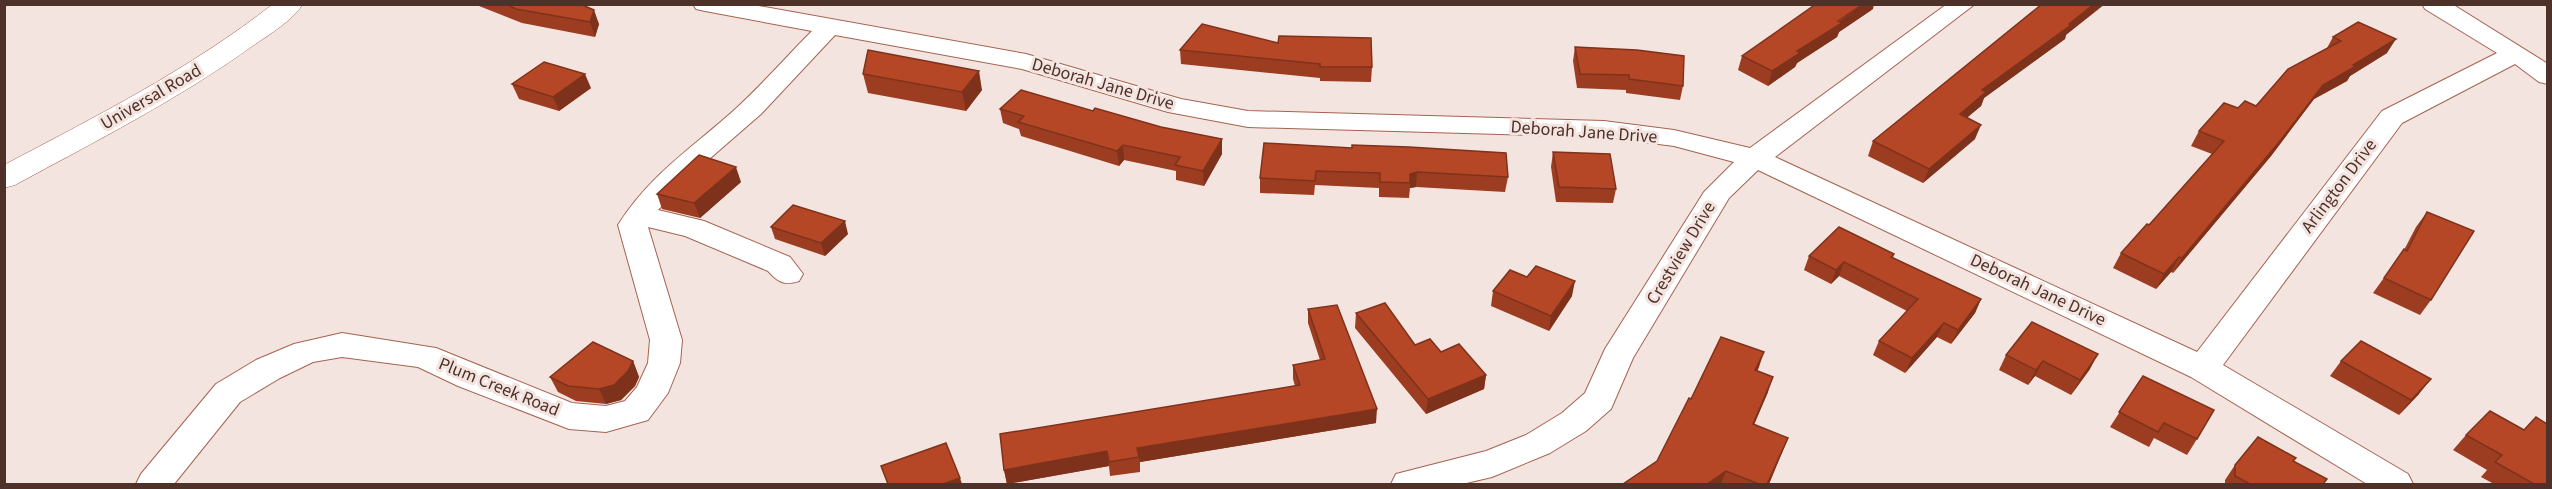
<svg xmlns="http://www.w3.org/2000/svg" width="2552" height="489" viewBox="0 0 2552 489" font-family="'Source Sans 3',sans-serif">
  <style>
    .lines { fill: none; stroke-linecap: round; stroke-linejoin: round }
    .minor-casing { stroke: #a5634f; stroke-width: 2 }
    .tertiary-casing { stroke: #a5634f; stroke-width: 1 }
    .minor { fill: #fff; fill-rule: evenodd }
    .tertiary { fill: #fff; fill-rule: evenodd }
    .wall { fill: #9c3d21 }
    .shaded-wall { fill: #7f321b }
    .building { fill: #b54726; stroke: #7f321b; stroke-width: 1.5 }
    .labels { text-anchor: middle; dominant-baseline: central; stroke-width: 6; stroke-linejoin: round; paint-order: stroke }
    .street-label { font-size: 18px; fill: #4e3128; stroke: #f4e4e0 }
  </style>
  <rect width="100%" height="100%" fill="#f4e4e0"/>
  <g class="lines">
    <defs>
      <path id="minor" d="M693,4H748L1026,54L1181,99L1248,111L1604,121L1674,130L1750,148L1947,4H1975L1775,157L2197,352L2382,111L2497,53L2425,9L2422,4H2452L2548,64V84L2539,82L2515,64L2402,123L2223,365L2408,474L2413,484H2367L2191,377L1758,170L1729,198L1633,358L1611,409L1586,431L1550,453L1492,477L1462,484H1391L1396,474L1486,451L1526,435L1562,413L1585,393L1605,349L1704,192L1734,162L1674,146L1604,137L1248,127L1168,112L1022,69L835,35L761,114L692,174L658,210L704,221L790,257L803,274L799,281C784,286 778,282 768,271L685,236L648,227L682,340L680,363L668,393L648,420L606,432L569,429L458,386L418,367L342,357L313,362L280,378L240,402L174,484H136L141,474L216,384L256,360L294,344L342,333L436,348L572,403L606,406L625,401L637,387L648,363L650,340L618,225C649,176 689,150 731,113C760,87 785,58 812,31L705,11L696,9Z"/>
      <path id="tertiary" d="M273,4H303C292,21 270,34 254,45C179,99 96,141 15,185L4,188V165C97,116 190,69 273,4Z"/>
    </defs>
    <use href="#minor" class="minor-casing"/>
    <use href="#tertiary" class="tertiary-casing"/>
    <use href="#minor" class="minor"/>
    <use href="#tertiary" class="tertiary"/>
  </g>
  <g class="wall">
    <path d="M474,4H580L599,24L595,37L522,23Z"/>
    <path d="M1873,9L1839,32L1837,37L1797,63L1795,67L1768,86L1738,70L1742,56Z"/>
    <path d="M2066,35L2065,39L1984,98L1981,106L1967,117L1975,139L1923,183L1868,156L1873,141Z"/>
    <path d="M2333,37L2387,53L2350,76L2347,81L2314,99L2271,156L2173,273L2171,272L2156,289L2113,268L2121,253L2149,225L2212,154L2191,146L2199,131L2238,108L2256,106L2327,48Z"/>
    <path d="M1575,47L1683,86L1680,100L1626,93V90L1577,88L1573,61Z"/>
    <path d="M1180,50L1372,67L1371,82L1320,81V78L1181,64Z"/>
    <path d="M863,74L982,90L966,111L868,93Z"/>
    <path d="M512,84L591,88L559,111L519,99Z"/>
    <path d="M1000,109L1093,111L1161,127L1222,139V154L1204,186L1176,180V171L1124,160L1119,166L1021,136L1019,129L1003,123Z"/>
    <path d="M1264,143L1508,177L1505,192L1416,187L1410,188L1409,198L1379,197V188L1315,185L1314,195L1260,193V178Z"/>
    <path d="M1553,152L1616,189L1613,203L1556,202L1551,167Z"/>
    <path d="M741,182L700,218L662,209L657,194Z"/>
    <path d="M2427,212L2431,300L2420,315L2373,293L2404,250L2416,227Z"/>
    <path d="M771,227L848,234L825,256L775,239Z"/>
    <path d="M1894,254L1893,258L1981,299L1975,313L1951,344L1937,337L1905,373L1873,355L1879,341L1907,311L1839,276L1831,284L1804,270L1809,256Z"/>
    <path d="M1493,291L1572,296L1549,331L1491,306Z"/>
    <path d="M1308,309L1376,423L1140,462V472L1110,476L1109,466L1007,484L1004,470L1295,386L1293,379V365L1320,360L1308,323Z"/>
    <path d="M1356,313L1415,345L1441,352L1486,375L1484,389L1426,414L1355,328Z"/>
    <path d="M2006,355L2090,369L2071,395L2035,376L2028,385L1999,370Z"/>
    <path d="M633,361L639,377L635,386L621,400L606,404L576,401L558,392L550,377Z"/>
    <path d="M2341,361L2419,394L2399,415L2330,376Z"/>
    <path d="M1759,367L1757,371L1768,392L1754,424L1788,438L1769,484H1623L1657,461L1691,399Z"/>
    <path d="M2143,376L2197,439L2187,455L2154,438L2149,447L2110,427Z"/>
    <path d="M2524,430L2547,484H2494L2481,477L2487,470L2453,450L2466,435Z"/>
    <path d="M2293,461L2323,484H2225V480L2235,465Z"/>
  </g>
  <g class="shaded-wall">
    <path d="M1863,4H1874L1873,9L1839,32L1837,37L1797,63L1795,67L1768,86L1772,71L1797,51Z"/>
    <path d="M2094,4H2105L2066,35L2065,39L1984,98L1981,106L1955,128L1960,114L1982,90Z"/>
    <path d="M594,10L599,24L595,37L590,22Z"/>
    <path d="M2396,39L2387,53L2350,76L2347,81L2314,99L2271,156L2173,273L2182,258L2323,85L2353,65Z"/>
    <path d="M979,71L982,90L966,111L962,92Z"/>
    <path d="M585,74L591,88L559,111L553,97Z"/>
    <path d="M1981,125L1975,139L1923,183L1929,169Z"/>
    <path d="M1222,139V154L1204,186L1203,171Z"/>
    <path d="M1123,145L1124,160L1119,166L1117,151Z"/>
    <path d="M736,167L741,182L700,218L694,203Z"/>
    <path d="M1417,172L1416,187L1410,188V174Z"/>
    <path d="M845,221L848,234L825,256L821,243Z"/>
    <path d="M2179,257L2171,272L2156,289L2164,274Z"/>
    <path d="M1844,262L1839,276L1831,284L1836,270Z"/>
    <path d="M1575,281L1572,296L1549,331L1551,316Z"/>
    <path d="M1981,299L1975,313L1951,344L1958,330Z"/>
    <path d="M1944,323L1937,337L1905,373L1912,358Z"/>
    <path d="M1764,352L1759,367L1750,385L1755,370Z"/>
    <path d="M2098,354L2090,369L2071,395L2080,380Z"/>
    <path d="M633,361L639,377L635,386L621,400L606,404L599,389Z"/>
    <path d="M2043,361L2035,376L2028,385L2036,370Z"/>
    <path d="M1486,375L1484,389L1426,414L1428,399Z"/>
    <path d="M1773,377L1768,392L1748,439L1753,424Z"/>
    <path d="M2431,379L2419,394L2399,415L2411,400Z"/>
    <path d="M1377,409L1376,423L1140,462L1137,448Z"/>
    <path d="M1788,438L1769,484H1767Z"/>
    <path d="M1107,451L1109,466L1007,484L1004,470Z"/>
    <path d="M1726,471L1721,484H1707Z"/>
    <path d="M960,478L962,484H943Z"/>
  </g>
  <g class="building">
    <path d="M505,4H580L594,10L590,22L516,9Z"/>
    <path d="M1816,4H1863L1838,21L1842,23L1797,51L1800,53L1772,71L1742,56Z"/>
    <path d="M2042,4H2094L2069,24L2071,25L1982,90L1986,92L1960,114L1981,125L1929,169L1873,141Z"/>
    <path d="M2358,22L2396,39L2353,65L2356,66L2323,85L2280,141L2182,258L2179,257L2164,274L2121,253L2147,224L2149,225L2224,141L2199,131L2224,103L2238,108L2245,101L2256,106L2288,69L2341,41L2333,37Z"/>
    <path d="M1202,24L1278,43L1279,36L1371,38L1372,67H1320V64L1180,50Z"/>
    <path d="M1575,47L1637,50L1684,56L1683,86L1629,79V75L1580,74Z"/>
    <path d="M868,50L979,71L962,92L863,74Z"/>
    <path d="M544,62L585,74L553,97L512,84Z"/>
    <path d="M1021,90L1093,111L1095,108L1161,127L1222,139L1203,171L1175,165L1180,157L1123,145L1117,151L1018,122L1024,116L1000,109Z"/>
    <path d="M1264,143L1352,148V145L1409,147L1506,153L1508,177L1417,172L1410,174V183L1380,182V173L1316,171L1315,181L1260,178Z"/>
    <path d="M1553,152L1610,154L1616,189L1559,187Z"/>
    <path d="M699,155L736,167L694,203L657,194Z"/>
    <path d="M793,205L845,221L821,243L771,227Z"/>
    <path d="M2427,212L2474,231L2431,300L2384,278L2404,249L2407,251Z"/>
    <path d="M1839,227L1894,254L1891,257L1981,299L1958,330L1944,323L1912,358L1879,341L1918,299L1844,262L1836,270L1809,256Z"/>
    <path d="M1536,266L1575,281L1551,316L1493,291L1510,270L1527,277Z"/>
    <path d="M1385,303L1415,345L1430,339L1441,352L1459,344L1486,375L1428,399L1356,313Z"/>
    <path d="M1337,305L1377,409L1137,448L1139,457L1109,462L1107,451L1004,470L1000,434L1300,385L1293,365L1325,359L1308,309Z"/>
    <path d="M2032,322L2098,354L2080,380L2043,361L2036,370L2006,355Z"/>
    <path d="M1721,337L1764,352L1755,370L1773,377L1753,424L1788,438L1767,484H1759L1726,471L1707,484H1623L1657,461L1689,398L1691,399Z"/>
    <path d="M2361,341L2431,379L2411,400L2341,361Z"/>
    <path d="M593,342L633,361L628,371L614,385L599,389L568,386L550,377Z"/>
    <path d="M2143,376L2214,410L2197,439L2164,423L2158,432L2119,412Z"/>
    <path d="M2490,411L2524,430L2536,417L2547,424V484H2534L2495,462L2502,455L2466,435Z"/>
    <path d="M2258,437L2296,458L2293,461L2327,479L2323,484H2250L2235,476V465Z"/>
    <path d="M946,443L960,478L943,484H888L881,466Z"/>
  </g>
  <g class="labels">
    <g class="street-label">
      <text transform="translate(1103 84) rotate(16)">Deborah Jane Drive</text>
      <text transform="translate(151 97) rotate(-30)">Universal Road</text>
      <text transform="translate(1584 132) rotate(4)">Deborah Jane Drive</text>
      <text transform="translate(2339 186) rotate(-53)">Arlington Drive</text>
      <text transform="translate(1681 253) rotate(-59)">Crestview Drive</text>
      <text transform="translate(2038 290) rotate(25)">Deborah Jane Drive</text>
      <text transform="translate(499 387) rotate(22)">Plum Creek Road</text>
    </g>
  </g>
  <rect width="2552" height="489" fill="none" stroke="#4e3128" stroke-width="12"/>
</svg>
